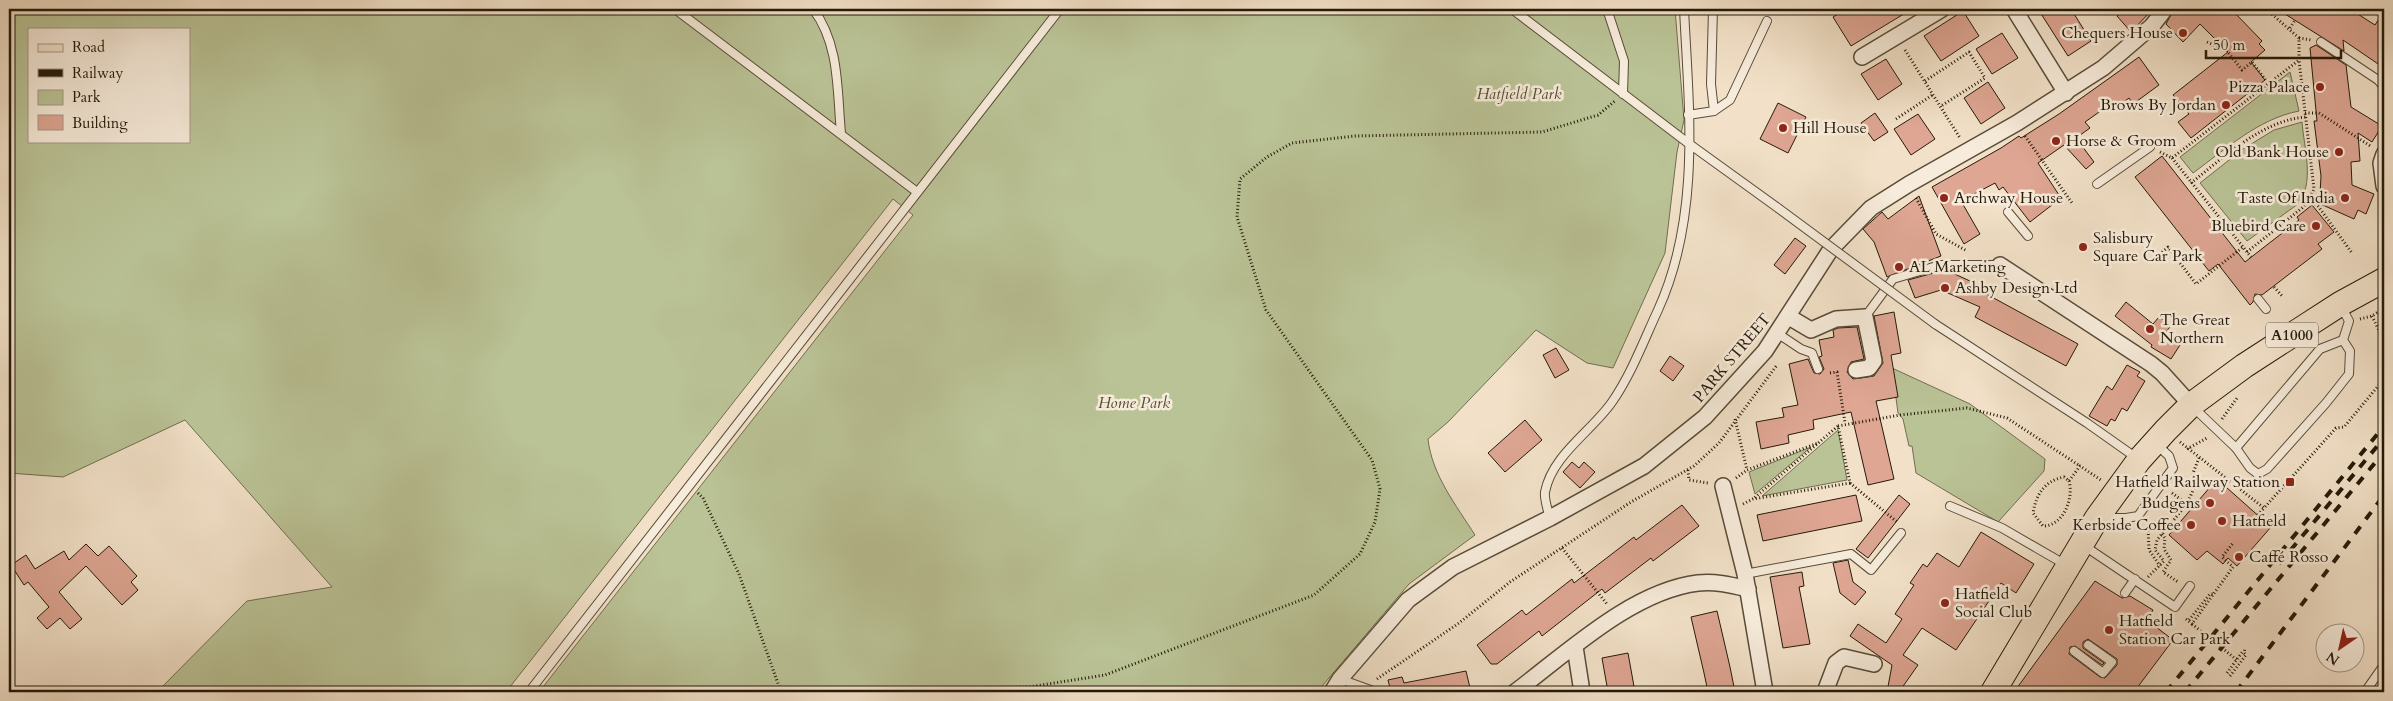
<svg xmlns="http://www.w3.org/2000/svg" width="2393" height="701" viewBox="0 0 2393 701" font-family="Cardo,serif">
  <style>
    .green { fill: #bac396; stroke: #706e50; fill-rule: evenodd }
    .building { fill: #dea693; stroke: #251a09; fill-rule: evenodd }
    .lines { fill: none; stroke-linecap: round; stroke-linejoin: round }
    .service-casing { stroke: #584c39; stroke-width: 10 }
    .minor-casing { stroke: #584c39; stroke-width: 18 }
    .primary-casing { stroke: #251a09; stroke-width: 26 }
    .path { stroke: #251a09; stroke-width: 3; stroke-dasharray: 1 2.5; stroke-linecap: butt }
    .service { stroke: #f7ecdb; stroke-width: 8 }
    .minor { stroke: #f7ecdb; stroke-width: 15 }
    .primary { stroke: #f2e1c8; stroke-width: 24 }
    .rail { stroke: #251a09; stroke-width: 4; stroke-dasharray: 9 9; stroke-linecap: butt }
    .service-bridge-casing { stroke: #584c39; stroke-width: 10; stroke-linecap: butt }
    .path-bridge { stroke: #251a09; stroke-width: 3; stroke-dasharray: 1 2.5; stroke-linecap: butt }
    .service-bridge { stroke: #f7ecdb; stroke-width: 8 }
    .poi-dot { fill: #8f2418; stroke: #f7ecdb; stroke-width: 2 }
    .labels { text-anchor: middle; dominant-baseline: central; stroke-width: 5; stroke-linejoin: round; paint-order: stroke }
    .shield { fill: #f7ecdb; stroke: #645948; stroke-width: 1 }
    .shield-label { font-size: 15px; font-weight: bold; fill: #251a09 }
    .poi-label { font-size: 16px; fill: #251a09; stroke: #f7ecdb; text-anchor: start }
    .park-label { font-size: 16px; font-style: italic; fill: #524d33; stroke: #f7ecdb }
    .street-label { font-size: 16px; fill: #251a09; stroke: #f7ecdb }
  </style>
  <rect width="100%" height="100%" fill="#f2e1c8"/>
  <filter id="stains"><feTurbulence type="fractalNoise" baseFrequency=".004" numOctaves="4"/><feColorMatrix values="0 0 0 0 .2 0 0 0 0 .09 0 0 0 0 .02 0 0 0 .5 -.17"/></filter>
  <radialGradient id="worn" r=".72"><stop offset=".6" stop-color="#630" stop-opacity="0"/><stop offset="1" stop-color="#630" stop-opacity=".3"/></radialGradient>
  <g class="green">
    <path d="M9,9H1675L1684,120L1677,152L1665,253L1613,368L1587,363L1536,330L1448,422L1428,439C1432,475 1456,505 1475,535L1409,584L1317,692H539L913,215L893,199L506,692H157L247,601L332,587L185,420L63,477L9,473ZM29,29H189V141H29Z"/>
    <path d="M2290,72L2299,111C2258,119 2226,149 2193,173L2180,157Z"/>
    <path d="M2302,122C2304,148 2315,183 2298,204L2247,241L2200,183L2243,149L2274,130Z"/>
    <path d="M1892,368L1970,404L2045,459L2044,471L1998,522L1916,473L1912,446H1909L1903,419L1898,413Z"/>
    <path d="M1838,430L1847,480L1762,496Z"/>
    <path d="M1811,447L1755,494L1749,472Z"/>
  </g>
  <g class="building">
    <path d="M1846,9H1912L1851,46L1833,17Z"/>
    <path d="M2038,9H2071L2091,41L2068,56Z"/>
    <path d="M2123,9H2153L2131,32L2117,16Z"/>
    <path d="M2174,9H2231L2262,41L2259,44L2265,50L2251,62L2265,80L2191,138L2178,122L2189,114L2173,95L2228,52L2200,24L2183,42L2166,24Z"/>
    <path d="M2277,9H2350L2375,25L2384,11V68L2343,40L2344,51Z"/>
    <path d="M1963,11L1979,36L1941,61L1924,36Z"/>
    <path d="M2002,33L2018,58L1992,74L1976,49Z"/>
    <path d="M2316,45L2346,65L2351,107L2382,126L2372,142L2358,133L2360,161L2351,162L2352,185L2374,194L2366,214L2358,210L2354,219L2316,202L2320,194L2321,176L2314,121H2317L2310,48Z"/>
    <path d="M2139,57L2159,85L2133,104L2129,98L2116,108L2112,103L2085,122L2090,128L2076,138L2094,162L2086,169L2064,145L2038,163L2061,198L2030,222L2003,187L1999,190L1995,183L1961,201L1980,234L1964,244L1932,187L2001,148L2019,136L2021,138L2059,114Z"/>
    <path d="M1886,59L1902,84L1878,100L1861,74Z"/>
    <path d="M1988,82L2005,108L1981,124L1964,98Z"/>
    <path d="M1778,103L1806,117L1788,153L1760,139Z"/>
    <path d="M1875,113L1888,132L1874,141L1861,123Z"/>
    <path d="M1918,114L1935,139L1911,155L1894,129Z"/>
    <path d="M2162,156L2245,262L2299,220L2297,217L2312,205L2334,232L2318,244L2322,249L2262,295L2255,294L2253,302L2250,305L2218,264L2209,271L2135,177Z"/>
    <path d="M1919,196L1941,256L1887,277L1874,242L1863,229L1882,212L1888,219Z"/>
    <path d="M1795,238L1806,246L1785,274L1774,265Z"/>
    <path d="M1941,271H1948L1981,286L1979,290L2078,344L2066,366L1975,317L1980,307L1941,290L1915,298L1908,280Z"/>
    <path d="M2126,302L2153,324L2159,317L2171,325L2165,334L2180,345L2171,359L2151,347L2152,345L2115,316Z"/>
    <path d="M1894,312L1901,353L1891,355L1898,397L1876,401L1894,479L1868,485L1851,412L1813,420L1814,429L1788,435L1789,443L1761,449L1756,422L1784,417L1782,408L1798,405L1789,364L1808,359L1814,373L1820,374L1824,369L1819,357L1822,356L1819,340L1834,337L1833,330L1838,328L1857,327L1864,359L1851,362L1847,372L1853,379L1874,376L1883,363L1874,316Z"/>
    <path d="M1556,348L1569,370L1555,378L1543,355Z"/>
    <path d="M1670,356L1684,366L1673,381L1660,371Z"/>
    <path d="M2127,365L2140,372L2137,376L2145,381L2127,411L2122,408L2115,421L2111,419L2107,426L2089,416L2107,386L2112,390Z"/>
    <path d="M1525,420L1542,440L1505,472L1488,453Z"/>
    <path d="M1572,462L1579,468L1584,462L1595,472L1580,488L1563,472Z"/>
    <path d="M2217,479L2271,527L2237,566L2228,558L2223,564L2207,551L2197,560L2169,535Z"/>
    <path d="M1856,495L1862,521L1763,541L1757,515Z"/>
    <path d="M1899,495L1910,504L1868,558L1856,549Z"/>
    <path d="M1682,505L1699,526L1653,561L1651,558L1605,593L1602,589L1542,636L1539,631L1497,664H1491L1477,645L1522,610L1526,615L1572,579L1574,583L1634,537L1636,540Z"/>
    <path d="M1981,532L2034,564L2016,593L2001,583L1956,650L1922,628L1903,655L1918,665L1899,692H1887L1892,665L1850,636L1858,624L1886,643L1902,619L1895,614L1914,585L1910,583L1923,564L1927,567L1937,553L1959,567Z"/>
    <path d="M86,544L98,556L109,546L137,576L131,582L138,590L122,605L86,566L59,592L82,619L70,629L60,618L47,629L37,618L49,607L28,582L24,585L11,565L26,555L35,569L64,551L69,560Z"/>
    <path d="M1848,560L1853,582L1866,592L1855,605L1840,593L1833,563Z"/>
    <path d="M1802,572L1804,586L1799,587L1810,644L1783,648L1770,577Z"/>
    <path d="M2095,581L2122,598L2130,596L2153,610L2147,620L2173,640L2134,692H2014ZM2088,639L2117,659V665L2105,678L2100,677L2069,654L2070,647L2075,646L2102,665L2104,663L2083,648V642Z"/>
    <path d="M1717,611L1730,667L1735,692H1708L1704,673L1691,617Z"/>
    <path d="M1628,653L1635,692H1608L1602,658Z"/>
    <path d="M1466,671L1471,692H1391L1388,680L1402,677L1404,683Z"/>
  </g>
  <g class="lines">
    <defs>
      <g id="service">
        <path d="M675,9L917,192"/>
        <path d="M813,9C840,44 837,92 841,133"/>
        <path d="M1512,9L1688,143L1778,208"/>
        <path d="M1607,9L1624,61L1623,94"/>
        <path d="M2321,42L2378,80L2384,87"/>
        <path d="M1714,111L1730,100L1767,21"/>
        <path d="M1688,115L1714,111L1711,84L1713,9"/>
        <path d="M2097,184L2150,147"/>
        <path d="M2008,212L2028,236"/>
        <path d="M2258,299L2266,309"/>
        <path d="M1865,317L1893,279L1940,265H2000"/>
        <path d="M1935,324L2087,423L2138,459"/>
        <path d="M1777,333L1801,349L1812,353L1818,369"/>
        <path d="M2194,408L2236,448L2250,468L2258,474L2267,469L2326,403L2349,374L2350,351L2343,340L2349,321L2341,306"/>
        <path d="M2236,448L2320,349L2343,340"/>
        <path d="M1950,506L2002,528L2066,565"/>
        <path d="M1550,518C1548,511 1544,499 1545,492C1552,455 1592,431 1612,402C1631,375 1644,340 1658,310C1701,216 1689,109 1684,9"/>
        <path d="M2101,518H2126L2138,516L2173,468L2169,456L2156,444"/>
        <path d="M2083,545L2175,607L2190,586"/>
        <path d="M1745,574L1851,554L1871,570L1901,533"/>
        <path d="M2125,593L2135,579"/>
        <path d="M2074,651L2103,673L2112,662L2088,645"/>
        <path d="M1340,679L1376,692"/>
        <path d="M529,692L1060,9"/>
        <path d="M2365,692L2384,665"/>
      </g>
      <g id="minor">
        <path d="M2014,9L2066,93"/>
        <path d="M1862,57L1942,9"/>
        <path d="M2384,154L2381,163L2384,186"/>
        <path d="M2000,265L2151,364L2162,373L2191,405"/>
        <path d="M1789,317L1811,330L1836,319L1865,317L1874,361L1869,368L1856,370"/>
        <path d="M1723,486L1745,574L1765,692"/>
        <path d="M1575,647L1582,692"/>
        <path d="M1332,692L1340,679L1408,600L1453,567L1550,518L1644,466L1705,417L1765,351L1831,249L1871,208L1909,184L2017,123L2103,68L2152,26L2165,9"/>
        <path d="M1515,692C1567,653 1632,591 1698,583C1715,581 1731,585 1748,589"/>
        <path d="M1825,692L1836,663L1844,657L1874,664"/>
      </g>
      <path id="primary" d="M1993,692L2097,518L2139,460L2166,430L2191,405L2244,366L2340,304L2384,280"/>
    </defs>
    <use href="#service" class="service-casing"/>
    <use href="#minor" class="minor-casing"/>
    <use href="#primary" class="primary-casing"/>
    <g class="path">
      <path d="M2290,28L2295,20"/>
      <path d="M2299,38L2311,40"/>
      <path d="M2207,42L2227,51L2242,70L2252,62L2268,83"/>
      <path d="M1905,50L1960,138"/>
      <path d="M1925,81L1969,52L1985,78L1941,106"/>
      <path d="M2305,113H2319L2372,147"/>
      <path d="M1896,119L1934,94"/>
      <path d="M2025,136L2072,203"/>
      <path d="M2160,152L2172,158L2299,60"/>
      <path d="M2172,158L2251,257"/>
      <path d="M2191,183C2224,157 2263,120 2306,117"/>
      <path d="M1916,198L1936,234L1967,251"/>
      <path d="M2309,200L2318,206L2352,253"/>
      <path d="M2247,252L2302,208L2309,200L2314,189L2299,60V38L2266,9"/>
      <path d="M2157,257L2168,247L2196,284L2243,247"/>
      <path d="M2274,287L2283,297"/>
      <path d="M2372,316L2384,341"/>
      <path d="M2360,319L2372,316L2384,308"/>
      <path d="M1830,373L1837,372L1845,423"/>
      <path d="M1735,419L1747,470L1818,443"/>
      <path d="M2222,419L2237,398"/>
      <path d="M1838,426L1900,415L1967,408L2007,418L2080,466"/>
      <path d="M2180,442L2264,508L2336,428L2344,427L2384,379"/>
      <path d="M2187,449L2207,438"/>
      <path d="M1688,470L1689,480L1708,483"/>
      <path d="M1736,478L1747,470"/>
      <path d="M2069,481C2074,497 2064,526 2043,526L2033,513C2036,495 2044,481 2064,477L2069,481L2080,466L2101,480"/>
      <path d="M1850,483L1897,522"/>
      <path d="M2235,486L2243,477"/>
      <path d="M698,493L703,498L739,574L781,692"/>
      <path d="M2172,493L2187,504L2194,488L2193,473L2199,458"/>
      <path d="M1743,504L1753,499L1850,483L1838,426L1753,499"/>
      <path d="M2258,515L2264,508"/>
      <path d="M2148,527L2149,550L2160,566"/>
      <path d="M2162,534L2165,538L2164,549L2171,560L2163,572L2178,582"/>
      <path d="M1562,548L1607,604"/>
      <path d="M2148,577L2164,561L2155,550L2157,540L2187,504L2192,509"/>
      <path d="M2186,619L2192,624L2233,567L2222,557L2233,543"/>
      <path d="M2189,620L2210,594H2214"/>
      <path d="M2227,673L2243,651"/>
      <path d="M2230,676L2246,655L2244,653L2245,648"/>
      <path d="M1377,679L1459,623L1510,582L1631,502L1694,466L1719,443L1777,365"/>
      <path d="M781,689L1029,687L1105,675L1314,595L1360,554L1375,522L1380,489L1372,460L1266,310L1237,217L1240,179L1267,157L1292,143L1355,136L1542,132L1598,115L1615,101"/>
    </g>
    <use href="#service" class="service"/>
    <use href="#minor" class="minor"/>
    <use href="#primary" class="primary"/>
    <g class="rail">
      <path d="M2279,564L2384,438"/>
      <path d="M2166,692L2384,426"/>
      <path d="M2185,692L2384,452"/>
      <path d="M2236,692L2384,495"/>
    </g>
    <defs>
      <path id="service-bridge" d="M1778,208L1935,324"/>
    </defs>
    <use href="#service-bridge" class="service-bridge-casing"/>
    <path class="path-bridge" d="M2192,624L2237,660"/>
    <use href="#service-bridge" class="service-bridge"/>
  </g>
  <g class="poi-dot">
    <circle cx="2183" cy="33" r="5"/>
    <circle cx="2320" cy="87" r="5"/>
    <circle cx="2226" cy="105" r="5"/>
    <circle cx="1783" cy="128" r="5"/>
    <circle cx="2056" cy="141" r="5"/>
    <circle cx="2339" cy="152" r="5"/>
    <circle cx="1944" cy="198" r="5"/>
    <circle cx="2345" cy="198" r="5"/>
    <circle cx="2316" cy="226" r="5"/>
    <circle cx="2083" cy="247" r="5"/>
    <circle cx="1899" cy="267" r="5"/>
    <circle cx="1945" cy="288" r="5"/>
    <circle cx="2150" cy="329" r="5"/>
    <rect x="2285" y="477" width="10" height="10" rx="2.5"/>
    <circle cx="2210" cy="503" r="5"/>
    <circle cx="2222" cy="521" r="5"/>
    <circle cx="2191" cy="525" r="5"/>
    <circle cx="2239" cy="557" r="5"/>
    <circle cx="1945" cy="603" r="5"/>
    <circle cx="2109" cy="630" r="5"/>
  </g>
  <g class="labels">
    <rect class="shield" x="2266" y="322.5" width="52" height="25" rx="4"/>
    <g class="shield-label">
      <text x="2292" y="335">A1000</text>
    </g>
    <g class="poi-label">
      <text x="2173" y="33" text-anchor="end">Chequers House</text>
      <text x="2310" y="87" text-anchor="end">Pizza Palace</text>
      <text x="2216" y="105" text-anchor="end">Brows By Jordan</text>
      <text x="1793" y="128">Hill House</text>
      <text x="2066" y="141">Horse &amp; Groom</text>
      <text x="2329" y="152" text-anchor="end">Old Bank House</text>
      <text x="1954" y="198">Archway House</text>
      <text x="2335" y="198" text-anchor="end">Taste Of India</text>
      <text x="2306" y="226" text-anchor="end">Bluebird Care</text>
      <text x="2093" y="238">Salisbury<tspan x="2093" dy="18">Square Car Park</tspan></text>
      <text x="1909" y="267">AL Marketing</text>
      <text x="1955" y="288">Ashby Design Ltd</text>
      <text x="2160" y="320">The Great<tspan x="2160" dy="18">Northern</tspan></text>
      <text x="2280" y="482" text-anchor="end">Hatfield Railway Station</text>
      <text x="2200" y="503" text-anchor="end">Budgens</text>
      <text x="2232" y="521">Hatfield</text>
      <text x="2181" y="525" text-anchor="end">Kerbside Coffee</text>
      <text x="2249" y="557">Caffé Rosso</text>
      <text x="1955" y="594">Hatfield<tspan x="1955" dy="18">Social Club</tspan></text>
      <text x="2119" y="621">Hatfield<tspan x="2119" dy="18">Station Car Park</tspan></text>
    </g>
    <g class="park-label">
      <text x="1519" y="94">Hatfield Park</text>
      <text x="1134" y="403">Home Park</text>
    </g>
    <g class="street-label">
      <text transform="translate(1732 358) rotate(-50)">PARK STREET</text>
    </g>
  </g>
  <rect width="2393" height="701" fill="none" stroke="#f2e1c8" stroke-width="30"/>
  <rect x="10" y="10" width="2373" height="681" fill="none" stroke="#251a09" stroke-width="2.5"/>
  <rect x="15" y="15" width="2363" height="671" fill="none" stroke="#251a09"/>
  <rect x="28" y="28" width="162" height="115" fill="#f7ecdb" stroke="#a39887"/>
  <rect x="38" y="44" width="25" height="8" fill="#f2e1c8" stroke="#a39887"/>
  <text x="72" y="52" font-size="15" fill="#251a09">Road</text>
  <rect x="38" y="69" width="25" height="8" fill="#251a09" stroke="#a39887"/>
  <text x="72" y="78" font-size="15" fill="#251a09">Railway</text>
  <rect x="38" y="90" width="25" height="15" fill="#bac396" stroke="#a39887"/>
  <text x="72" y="102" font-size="15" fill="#251a09">Park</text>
  <rect x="38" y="115" width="25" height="15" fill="#dea693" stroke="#a39887"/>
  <text x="72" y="128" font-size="15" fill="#251a09">Building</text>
  <g transform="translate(2340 648) rotate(214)"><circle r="24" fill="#f7ecdb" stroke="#a39887"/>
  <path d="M0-4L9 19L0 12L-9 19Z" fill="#8f2418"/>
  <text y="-8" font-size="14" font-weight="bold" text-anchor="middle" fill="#251a09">N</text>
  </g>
  <path d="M2206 50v8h135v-8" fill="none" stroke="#251a09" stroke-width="2.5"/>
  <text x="2213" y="50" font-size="15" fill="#251a09" stroke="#f7ecdb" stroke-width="4" paint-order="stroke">50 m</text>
  <rect width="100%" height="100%" filter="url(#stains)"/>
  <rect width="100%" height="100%" fill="url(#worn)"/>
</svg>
